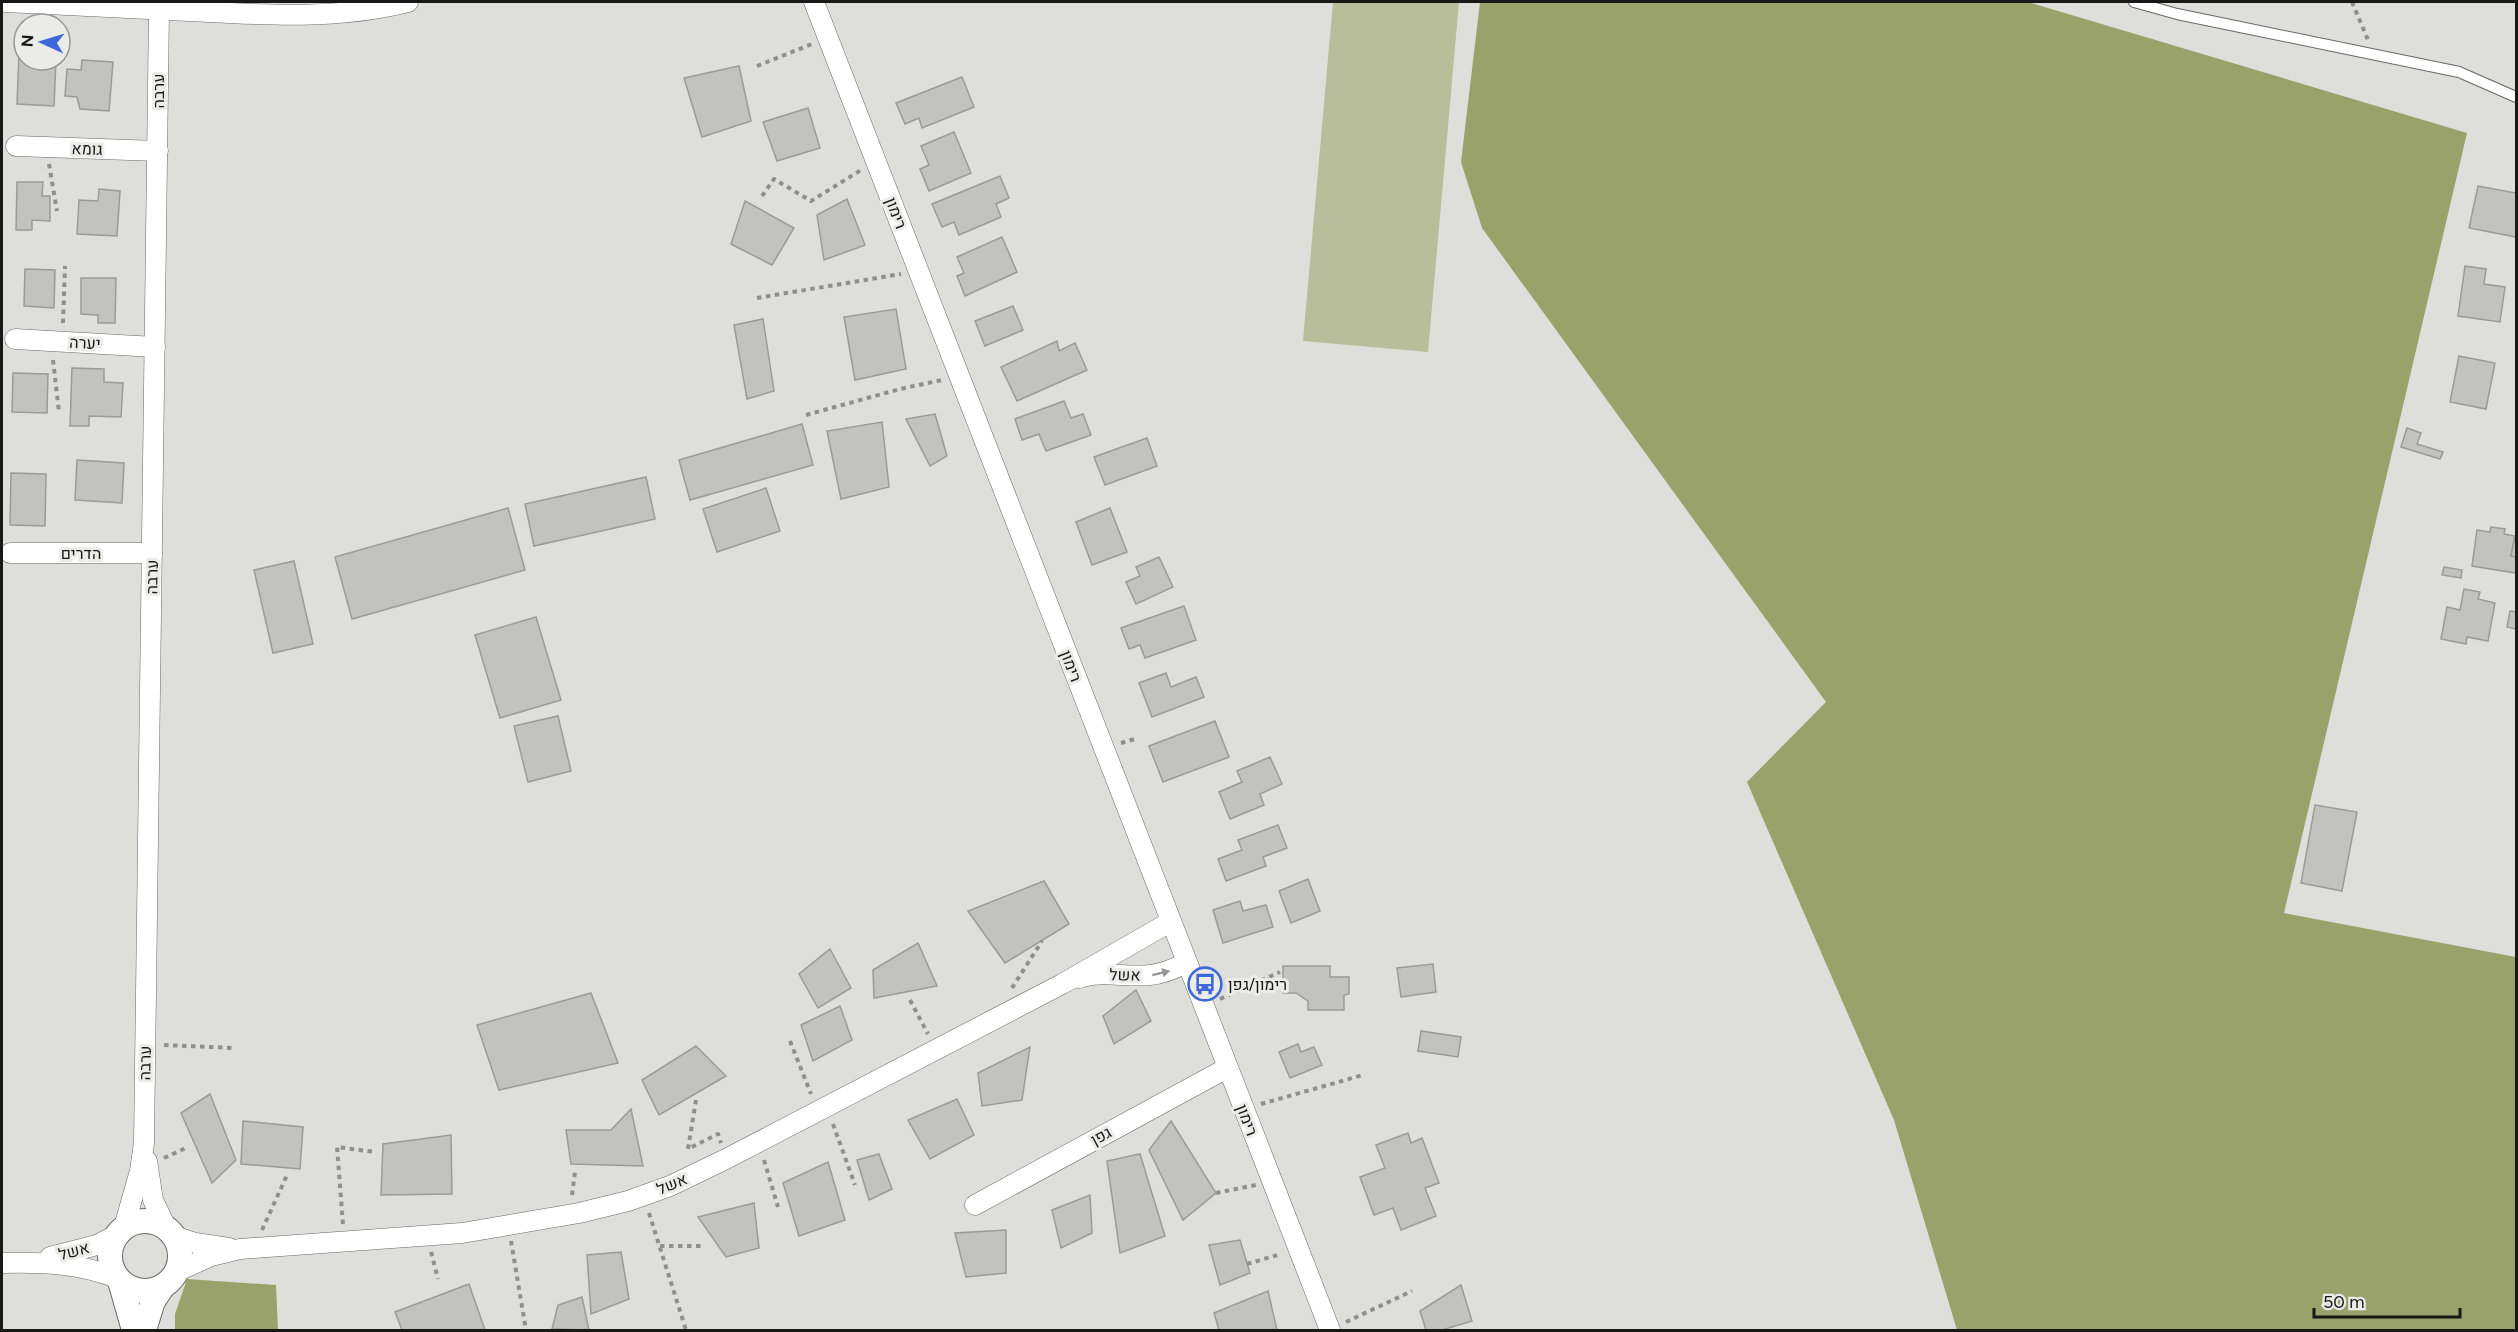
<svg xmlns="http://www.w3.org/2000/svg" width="2518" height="1332" viewBox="0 0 2518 1332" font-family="Figtree,Heebo,sans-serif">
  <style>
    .green { fill: #b7be99 }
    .forest { fill: #99a26a }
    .building { fill: #c2c2bf; stroke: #9a9b97; stroke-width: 1.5 }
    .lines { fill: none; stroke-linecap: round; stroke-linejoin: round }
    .service-casing { stroke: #686865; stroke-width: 12 }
    .minor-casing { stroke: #686865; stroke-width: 21 }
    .tertiary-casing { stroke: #686865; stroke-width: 26 }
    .path { stroke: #8f908d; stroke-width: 4; stroke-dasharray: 4.5 4.5; stroke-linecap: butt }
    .service { stroke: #fff; stroke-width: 10 }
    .minor { stroke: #fff; stroke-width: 20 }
    .tertiary { stroke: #fff; stroke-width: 24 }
    .oneway { fill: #979797 }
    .labels { text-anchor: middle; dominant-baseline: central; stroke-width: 6; stroke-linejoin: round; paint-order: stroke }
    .street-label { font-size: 16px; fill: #181817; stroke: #ebece8 }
    .poi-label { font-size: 16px; fill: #181817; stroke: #ebece8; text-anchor: start }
  </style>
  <rect width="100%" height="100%" fill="#dedfdb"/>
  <path class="green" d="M1333,2H1459L1428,352L1303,341Z"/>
  <g class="forest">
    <path d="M1480,2H2028L2467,133L2284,913L2516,957V1330H1957L1894,1120L1747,782L1826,702L1482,228L1461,162Z"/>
    <path d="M187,1279L276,1285L278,1330H175V1314Z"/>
  </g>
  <g class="building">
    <path d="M19,53L24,54V60H56L54,106L17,104Z"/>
    <path d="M82,60L113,62L109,111L80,109L77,97L65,96L67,69L81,70Z"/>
    <path d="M739,66L751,121L702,137L684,78Z"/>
    <path d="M962,77L974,107L922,128L919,118L905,124L896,103Z"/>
    <path d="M808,108L820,148L777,161L763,122Z"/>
    <path d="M954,132L971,173L929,191L920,169L929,165L921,146Z"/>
    <path d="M1000,176L1009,198L996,204L1001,217L959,235L954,222L942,227L932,204Z"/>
    <path d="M17,182H43L42,196H50V221L32,220V230H16Z"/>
    <path d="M2478,186L2516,193V237L2469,228Z"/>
    <path d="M99,189L120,191L117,236L77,234L79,200L98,201Z"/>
    <path d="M847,199L865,245L824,260L817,215Z"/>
    <path d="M745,201L794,228L772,265L731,244Z"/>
    <path d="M1002,237L1017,272L965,296L957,276L964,273L957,257Z"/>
    <path d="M2465,266L2486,269L2484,284L2505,287L2500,322L2458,316Z"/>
    <path d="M25,269L55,270L54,308L24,306Z"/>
    <path d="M81,278H116L115,323H98V315L81,314Z"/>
    <path d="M1013,306L1023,330L985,346L975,321Z"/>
    <path d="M896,309L906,369L855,380L844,317Z"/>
    <path d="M763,319L774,391L747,399L734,325Z"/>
    <path d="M1057,341L1059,351L1075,343L1087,370L1017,401L1001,367Z"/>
    <path d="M2459,356L2495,363L2486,409L2450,402Z"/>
    <path d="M72,368L104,369V382L123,383L121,417L89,416V426H70Z"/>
    <path d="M13,373L48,374L47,413L12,412Z"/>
    <path d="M1064,401L1071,418L1083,414L1091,435L1046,451L1039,434L1022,440L1015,419Z"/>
    <path d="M935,414L947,456L930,466L906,419Z"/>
    <path d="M882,422L889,487L841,499L827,431Z"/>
    <path d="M802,424L813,465L690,500L679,460Z"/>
    <path d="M2407,428L2421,433L2417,444L2443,452L2440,459L2401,447Z"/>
    <path d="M1147,438L1157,466L1105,485L1094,457Z"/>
    <path d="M77,460L124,463L122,503L75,500Z"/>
    <path d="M11,473L46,474L45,526L10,525Z"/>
    <path d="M646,477L655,519L534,546L525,504Z"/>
    <path d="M766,488L780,531L717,552L703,509Z"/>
    <path d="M508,508L525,570L352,619L335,557Z"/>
    <path d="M1110,508L1127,552L1092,565L1076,522Z"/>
    <path d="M2491,527L2505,529L2504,534L2515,536L2511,556L2516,557V573L2472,566L2477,530L2490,532Z"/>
    <path d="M2515,536H2516V557L2511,556Z"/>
    <path d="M1159,557L1173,587L1136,604L1126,582L1140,576L1136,567Z"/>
    <path d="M294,561L313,644L273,653L254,570Z"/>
    <path d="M2444,567L2462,570L2461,578L2442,575Z"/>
    <path d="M2464,589L2480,592L2478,599L2495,603L2488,641L2467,637L2466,644L2441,639L2447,607L2460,610Z"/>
    <path d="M1184,606L1196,640L1145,658L1140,645L1129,649L1121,628Z"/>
    <path d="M2510,611L2516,612V629L2507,627Z"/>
    <path d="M536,617L561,700L500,718L475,635Z"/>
    <path d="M1166,673L1171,687L1196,677L1204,697L1152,717L1139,683Z"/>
    <path d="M558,716L571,771L528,782L514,726Z"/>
    <path d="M1215,721L1229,757L1163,782L1149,746Z"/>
    <path d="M1270,757L1282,784L1260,794L1264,805L1230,819L1219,792L1242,782L1237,771Z"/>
    <path d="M2315,805L2357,812L2342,891L2301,883Z"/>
    <path d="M1278,825L1287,848L1263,857L1266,866L1226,881L1218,859L1242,850L1238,840Z"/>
    <path d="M1308,879L1320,911L1291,923L1279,891Z"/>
    <path d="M1044,881L1069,924L1005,963L968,911Z"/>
    <path d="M1240,901L1243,911L1266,905L1273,927L1223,943L1213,910Z"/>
    <path d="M918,943L937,986L874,998L873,970Z"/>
    <path d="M830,949L851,988L818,1008L799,974Z"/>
    <path d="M1433,964L1436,992L1401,997L1397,968Z"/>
    <path d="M1283,966H1330V977H1349V994L1344,995V1010H1308V1001L1296,993H1283Z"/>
    <path d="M1136,990L1151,1021L1114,1044L1103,1016Z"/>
    <path d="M591,993L618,1063L499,1090L477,1025Z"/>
    <path d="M840,1006L852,1040L813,1061L801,1025Z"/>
    <path d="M1421,1031L1461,1037L1458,1057L1418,1051Z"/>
    <path d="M1298,1044L1301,1052L1314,1047L1322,1065L1290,1078L1279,1052Z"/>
    <path d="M696,1046L726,1076L659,1115L642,1080Z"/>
    <path d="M1030,1047L1022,1100L982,1106L978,1073Z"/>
    <path d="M210,1094L236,1160L212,1183L181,1113Z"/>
    <path d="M957,1099L974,1135L930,1159L908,1120Z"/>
    <path d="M631,1109L643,1166L571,1164L566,1130H611Z"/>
    <path d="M243,1121L303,1127L300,1169L241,1164Z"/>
    <path d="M1171,1121L1216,1193L1183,1220L1149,1150Z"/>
    <path d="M1408,1133L1411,1143L1422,1138L1439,1183L1425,1188L1436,1216L1401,1230L1393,1208L1374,1215L1360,1177L1385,1168L1376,1145Z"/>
    <path d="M451,1135L452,1194L381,1195L383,1144Z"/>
    <path d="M879,1154L892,1189L869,1200L857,1160Z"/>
    <path d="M1140,1154L1165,1236L1120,1253L1107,1161Z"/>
    <path d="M828,1162L845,1220L799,1236L783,1183Z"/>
    <path d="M1090,1195L1092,1233L1061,1248L1052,1210Z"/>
    <path d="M754,1203L759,1248L726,1257L698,1217Z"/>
    <path d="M1006,1230V1273L966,1277L955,1233Z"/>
    <path d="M1240,1240L1250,1273L1220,1285L1209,1245Z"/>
    <path d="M621,1252L629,1299L591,1314L587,1255Z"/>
    <path d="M469,1284L485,1330H402L395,1312Z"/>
    <path d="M1461,1285L1472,1321L1442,1330H1426L1420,1311Z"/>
    <path d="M1268,1291L1277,1330H1219L1214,1313Z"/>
    <path d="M582,1297L589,1330L552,1329L558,1305Z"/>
  </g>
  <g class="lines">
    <defs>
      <path id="service" d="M2134,2L2177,14L2459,72L2516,97"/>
      <g id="minor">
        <path d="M6,2C67,5 128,8 189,11C263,15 336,20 408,2"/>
        <path d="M814,2L1330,1330"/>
        <path d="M16,146L158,151"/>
        <path d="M15,339L155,347"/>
        <path d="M10,553H152"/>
        <path d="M1079,978C1101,970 1127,978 1150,975C1163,974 1174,969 1186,963"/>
        <path d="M147,1161L153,1200L166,1227"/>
        <path d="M975,1205L1227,1068"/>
        <path d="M124,1227L140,1171L144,1143L159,10"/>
        <path d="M174,1236L195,1243L229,1248"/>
        <path d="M50,1257L97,1245L116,1235"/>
        <path d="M2,1263C42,1262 79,1263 117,1278"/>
        <path d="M176,1272L211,1256L240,1249L462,1233L579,1213L628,1201L670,1186L726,1159L1062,984L1170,922"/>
      </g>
      <g id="tertiary">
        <circle cx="145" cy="1256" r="35"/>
        <path d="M120,1281L134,1330"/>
        <path d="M144,1330L153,1301L163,1286"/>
      </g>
    </defs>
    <use href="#service" class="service-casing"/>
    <use href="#minor" class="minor-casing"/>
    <use href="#tertiary" class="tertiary-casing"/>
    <g class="path">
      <path d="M2352,2L2368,40"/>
      <path d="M757,66L812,44"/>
      <path d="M49,164L57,211"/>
      <path d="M762,196L774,179L811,201L861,170"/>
      <path d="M757,298L901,274"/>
      <path d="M63,323L65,266"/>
      <path d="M53,360L59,412"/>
      <path d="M806,415L900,389L942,380"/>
      <path d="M1121,743L1135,739"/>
      <path d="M1012,988L1042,941"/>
      <path d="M1220,999L1280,972"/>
      <path d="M910,1000L928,1034"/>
      <path d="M790,1041L811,1094"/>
      <path d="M164,1045L234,1048"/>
      <path d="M696,1100L688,1149L718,1134L721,1143"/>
      <path d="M1261,1104L1363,1075"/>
      <path d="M833,1124L855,1185"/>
      <path d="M164,1158L188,1147"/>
      <path d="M764,1160L778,1207"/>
      <path d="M1216,1193L1256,1185"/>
      <path d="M572,1195L575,1172"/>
      <path d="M649,1213L686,1330"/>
      <path d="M343,1224L337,1147L375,1152"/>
      <path d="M262,1230L288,1173"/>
      <path d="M511,1241L526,1330"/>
      <path d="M660,1246H702"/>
      <path d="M431,1252L438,1279"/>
      <path d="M1247,1264L1281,1254"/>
      <path d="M1346,1322L1412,1291"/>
    </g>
    <use href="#service" class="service"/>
    <use href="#minor" class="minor"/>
    <use href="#tertiary" class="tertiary"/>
  </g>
  <defs><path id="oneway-solid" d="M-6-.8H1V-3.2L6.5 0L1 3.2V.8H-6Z" transform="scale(1.5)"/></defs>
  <use class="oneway" href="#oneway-solid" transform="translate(1161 973) rotate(-14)"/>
  <defs>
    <symbol id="bus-ring" viewBox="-11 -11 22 22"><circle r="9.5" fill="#ebece8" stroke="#3e67d9" stroke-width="1.5"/><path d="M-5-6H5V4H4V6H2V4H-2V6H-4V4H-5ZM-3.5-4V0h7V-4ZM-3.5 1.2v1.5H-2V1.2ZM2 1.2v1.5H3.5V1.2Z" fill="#3e67d9"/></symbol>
  </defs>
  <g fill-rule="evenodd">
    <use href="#bus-ring" x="1186" y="965" width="38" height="38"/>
  </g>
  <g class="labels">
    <g class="street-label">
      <text transform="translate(158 91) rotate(-90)">ערבה</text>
      <text transform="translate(87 149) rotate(2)">גומא</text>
      <text transform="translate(896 213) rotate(69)">רימון</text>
      <text transform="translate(85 343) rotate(3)">יערה</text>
      <text x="81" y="553">הדרים</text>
      <text transform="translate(152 577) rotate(-89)">ערבה</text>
      <text transform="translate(1071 666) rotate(69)">רימון</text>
      <text transform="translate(1125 975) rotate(1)">אשל</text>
      <text transform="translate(145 1063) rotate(-89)">ערבה</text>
      <text transform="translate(1247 1120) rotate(69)">רימון</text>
      <text transform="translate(1101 1136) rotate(-28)">גפן</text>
      <text transform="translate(672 1184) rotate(-22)">אשל</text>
      <text transform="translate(74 1251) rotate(-15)">אשל</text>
    </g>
    <g class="poi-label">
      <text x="1228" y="984">רימון/גפן</text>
    </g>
  </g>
  <rect width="2518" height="1332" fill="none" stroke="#181817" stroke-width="6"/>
  <g transform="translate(42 42) rotate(274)"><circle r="28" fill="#ebece8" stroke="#979794" stroke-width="1.5"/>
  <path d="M0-4.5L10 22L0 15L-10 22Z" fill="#3e67d9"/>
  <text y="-9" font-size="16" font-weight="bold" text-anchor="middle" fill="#181817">N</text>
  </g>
  <path d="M2314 1308v9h146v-9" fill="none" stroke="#181817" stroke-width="3"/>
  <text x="2323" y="1308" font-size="18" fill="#181817" stroke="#ebece8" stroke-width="4.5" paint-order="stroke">50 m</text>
</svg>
